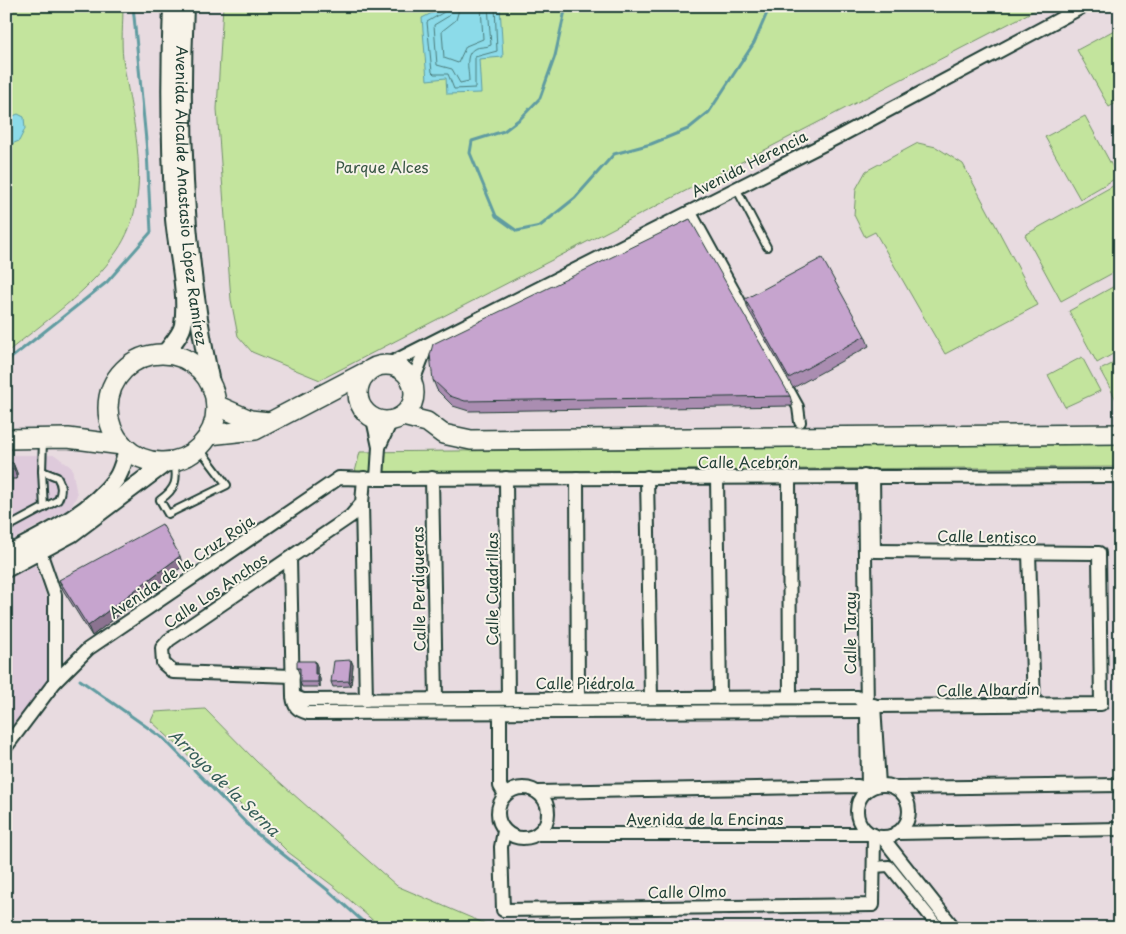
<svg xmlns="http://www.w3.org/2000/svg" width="1126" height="934" viewBox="0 0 1126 934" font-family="'Playpen Sans',sans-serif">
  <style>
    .built { fill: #decadb }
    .green { fill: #c3e49d; stroke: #719068 }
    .water { fill: #8cdbe9; stroke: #609ca1 }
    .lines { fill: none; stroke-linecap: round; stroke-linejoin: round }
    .shore { stroke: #4b7c7c; stroke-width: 1 }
    .stream { stroke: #609ca1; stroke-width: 3 }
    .service-casing { stroke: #1f3d34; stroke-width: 10 }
    .pedestrian-casing { stroke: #1f3d34; stroke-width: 14 }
    .minor-casing { stroke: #1f3d34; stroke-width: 16 }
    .tertiary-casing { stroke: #1f3d34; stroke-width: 20 }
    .secondary-casing { stroke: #1f3d34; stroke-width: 22 }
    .service { stroke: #f7f3e8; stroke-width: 6 }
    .pedestrian { stroke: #f7f3e8; stroke-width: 10 }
    .minor { stroke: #f7f3e8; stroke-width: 12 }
    .tertiary { stroke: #f7f3e8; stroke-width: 16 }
    .secondary { stroke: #f7f3e8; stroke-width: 19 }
    .wall { fill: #aa8db1; stroke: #1f3d34 }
    .shaded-wall { fill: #8b7390; stroke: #1f3d34 }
    .building { fill: #c6a4ce; stroke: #1f3d34 }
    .labels { text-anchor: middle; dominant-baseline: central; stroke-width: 4; stroke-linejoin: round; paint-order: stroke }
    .street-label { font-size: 15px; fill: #1f3d34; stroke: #f7f3e8 }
    .park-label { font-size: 15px; fill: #385644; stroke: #f7f3e8 }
    .water-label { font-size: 16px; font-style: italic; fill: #355d58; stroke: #f7f3e8 }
  </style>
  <rect width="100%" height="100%" fill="#e8dbe0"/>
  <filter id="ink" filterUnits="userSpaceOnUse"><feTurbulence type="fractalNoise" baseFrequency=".02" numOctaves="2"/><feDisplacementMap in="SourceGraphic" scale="10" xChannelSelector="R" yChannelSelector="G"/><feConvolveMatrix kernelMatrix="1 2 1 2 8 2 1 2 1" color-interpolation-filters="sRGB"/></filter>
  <g filter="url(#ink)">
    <g class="built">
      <path d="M6,455H55L72,468L77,495L71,508L6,543Z"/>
      <path d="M34,561L50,608V681L6,739V576Z"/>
    </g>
    <g class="green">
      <path d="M6,6H123C123,23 121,42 123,59C132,122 156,194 117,251C89,292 44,322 6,353Z"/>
      <path d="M223,6H1043L320,380L252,352L238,336L231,300L217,109Z"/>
      <path d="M1120,27V101L1109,107L1077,50Z"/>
      <path d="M1085,116L1118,177L1080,199L1045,137Z"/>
      <path d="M918,143L936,147L963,164L1038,305L945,354L875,232L865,237L854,215L856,189L866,171Z"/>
      <path d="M1120,182V269L1061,301L1025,235Z"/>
      <path d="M1120,283V350L1097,363L1069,311Z"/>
      <path d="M1082,357L1100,391L1065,407L1048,375Z"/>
      <path d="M1120,360V399L1117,401L1100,370Z"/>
      <path d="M1120,444V467L355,472L360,452Z"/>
      <path d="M205,709L257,762L397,886L495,928H385L378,925L336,888L288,852L227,791L151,721L155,712Z"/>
    </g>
    <g class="water">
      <path d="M446,6H500L503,57L479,59L481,93L447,94L446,78L427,80L422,18Z"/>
      <path d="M18,114L24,117L25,129L19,141L9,145L6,143V119Z"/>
    </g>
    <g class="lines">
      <g class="shore">
        <path d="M447,6L444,12L427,22L432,72L434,74H448L454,89L475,88V57L497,51L495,6"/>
        <path d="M453,6L449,16L434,25L437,65L452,69L460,83L469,81C469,71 464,55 474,49C480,46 486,48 491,45L488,6"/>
        <path d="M460,6L456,20L442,31L444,58L458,63L466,46L483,39L481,6"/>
      </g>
      <g class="stream">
        <path d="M566,6L555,56L540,98L521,118L504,131L472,141L470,153L496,216L517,231L540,226L575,198L614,154L651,144L688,129L709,112L754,43L770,6"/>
        <path d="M6,362L107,282L151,232L147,151L133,6"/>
        <path d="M80,680L164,739L255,832L329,891L370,928"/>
      </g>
      <defs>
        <g id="service">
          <path d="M736,188L767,247"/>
          <path d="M43,440L42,471L44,508"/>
          <path d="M174,461C178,480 176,489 160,500L168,514L227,485L199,448"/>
          <path d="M6,528L58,500C62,491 62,485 57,477L42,471"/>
        </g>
        <g id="pedestrian">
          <path d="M690,211L798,407L800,422"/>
          <path d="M873,867L889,866L939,928"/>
        </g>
        <g id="minor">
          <path d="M389,364L842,135L1084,6"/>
          <path d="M413,381L427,345"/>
          <path d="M379,447L391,421"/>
          <path d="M864,476L868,789"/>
          <path d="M873,476L874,550"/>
          <path d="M647,477L651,698"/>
          <path d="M717,477L720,698"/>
          <path d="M789,477L790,697"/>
          <path d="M432,478L436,699"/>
          <path d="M506,478L508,699"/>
          <path d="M577,478L578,699"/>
          <path d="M377,479L1120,476"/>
          <path d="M362,503L366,700"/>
          <path d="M40,552L55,595V682"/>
          <path d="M1029,553L1034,705"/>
          <path d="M290,559L293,696C294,707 297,710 308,713L866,711"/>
          <path d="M293,676L173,672L163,663L162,648L169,640L351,516L362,503L364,478"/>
          <path d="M293,696L303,700L857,697L866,706H874L1101,704L1099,553L874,551"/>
          <path d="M874,705L879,785"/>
          <path d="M500,713V786L505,795"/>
          <path d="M6,747L55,682L88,649L339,478L377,479L379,447L373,419"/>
          <circle cx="883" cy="811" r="26"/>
          <circle cx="523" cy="813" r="25"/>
          <path d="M896,788L1120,785"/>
          <path d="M537,792L858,786L867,790"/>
          <path d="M504,831L501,847L503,910L873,905L874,835"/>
          <path d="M896,833L1120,829"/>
          <path d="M538,834H872"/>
          <path d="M882,837L954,928"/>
        </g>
        <g id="tertiary">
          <path id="s1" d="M185,6C179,133 184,259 211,383"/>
          <path d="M165,353C171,345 181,335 183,325C188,290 177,253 174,219C170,148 169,77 172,6"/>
          <path d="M6,555C44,535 90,514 116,479C122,471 124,459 127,450"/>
          <path d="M6,569L71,534L167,462"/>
        </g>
        <g id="secondary">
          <circle cx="162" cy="408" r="54"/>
          <circle cx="386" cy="393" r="28"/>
          <path d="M216,405L250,420L269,422"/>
          <path d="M403,416L427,422L443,434L471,440L1120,434"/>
          <path d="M209,435L255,430L364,373"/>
          <path d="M6,439L68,438L122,445"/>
        </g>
      </defs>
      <use href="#service" class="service-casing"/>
      <use href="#pedestrian" class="pedestrian-casing"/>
      <use href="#minor" class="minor-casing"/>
      <use href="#tertiary" class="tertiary-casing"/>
      <use href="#secondary" class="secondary-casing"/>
      <use href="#service" class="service"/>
      <use href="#pedestrian" class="pedestrian"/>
      <use href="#minor" class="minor"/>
      <use href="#tertiary" class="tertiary"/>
      <use href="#secondary" class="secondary"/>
    </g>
    <g class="wall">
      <path d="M745,299L865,336L869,346L793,388L748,309Z"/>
      <path d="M433,380L790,396L793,406L469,411L453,406L437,390Z"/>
      <path d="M6,463H13L17,473V479H12L11,516L6,519Z"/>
      <path d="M183,566L92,636L63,590L59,580Z"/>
      <path d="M351,660L353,665L351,686L333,687L331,682Z"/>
      <path d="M317,666V674L320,679V687H302L300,682V673H299L297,668Z"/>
    </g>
    <g class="shaded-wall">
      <path d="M13,463L17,473V479L14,469Z"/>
      <path d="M8,469L12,479L11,516L7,506Z"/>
      <path d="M180,556L183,566L92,636L88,626Z"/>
      <path d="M351,660L353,665L351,686L349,681Z"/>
      <path d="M315,661L317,666V680L315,674Z"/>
      <path d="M318,674L320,679V687L318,682Z"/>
    </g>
    <g class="building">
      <path d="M690,219L790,396L465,401L450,396L433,380L430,355L433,344Z"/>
      <path d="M822,258L865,336L789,378L745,299Z"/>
      <path d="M6,463H13L14,469H8L7,506L6,507Z"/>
      <path d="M162,524L180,556L88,626L59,580Z"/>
      <path d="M351,660L349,681L331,682L334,661Z"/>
      <path d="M297,661H315V674H318V682H300V668H297Z"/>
    </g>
  </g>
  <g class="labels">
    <g class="street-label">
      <text transform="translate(749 163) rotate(-27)">Avenida Herencia</text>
      <text stroke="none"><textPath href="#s1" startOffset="190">Avenida Alcalde Anastasio López Ramírez</textPath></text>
      <text x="748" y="461">Calle Acebrón</text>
      <text transform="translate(987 536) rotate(1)">Calle Lentisco</text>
      <text transform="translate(181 566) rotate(-34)">Avenida de la Cruz Roja</text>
      <text transform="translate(418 589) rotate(-91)">Calle Perdigueras</text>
      <text transform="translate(491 589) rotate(-90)">Calle Cuadrillas</text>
      <text transform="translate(215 590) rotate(-34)">Calle Los Anchos</text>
      <text transform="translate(849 633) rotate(-90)">Calle Taray</text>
      <text x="585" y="682">Calle Piédrola</text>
      <text transform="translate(988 689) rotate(-1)">Calle Albardín</text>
      <text x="705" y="818">Avenida de la Encinas</text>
      <text transform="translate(687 891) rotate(-1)">Calle Olmo</text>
    </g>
    <g class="park-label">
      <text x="382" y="166">Parque Alces</text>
    </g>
    <g class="water-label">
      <text transform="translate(225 782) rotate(44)">Arroyo de la Serna</text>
    </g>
  </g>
  <rect width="1126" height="934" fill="none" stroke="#f7f3e8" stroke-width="25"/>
  <rect x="12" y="12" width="1101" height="909" fill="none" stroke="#1f3d34" stroke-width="2" filter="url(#ink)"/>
</svg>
